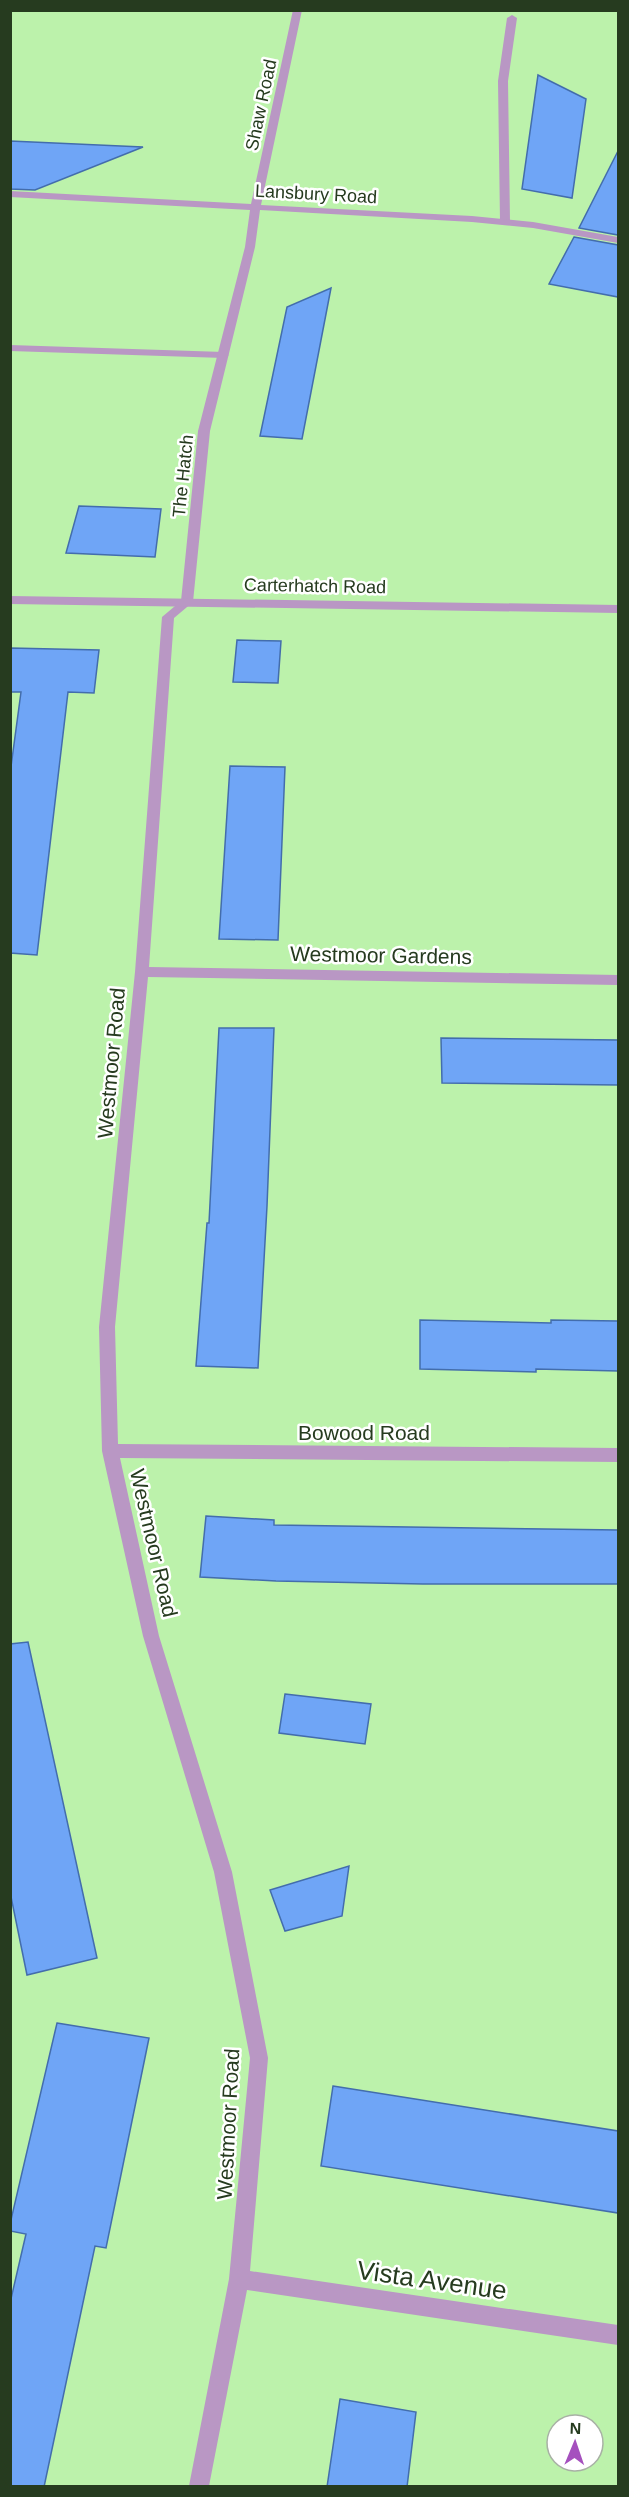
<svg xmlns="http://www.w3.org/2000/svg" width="629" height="2497" viewBox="0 0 629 2497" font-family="Arial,sans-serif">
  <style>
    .building { fill: #6fa5f6; stroke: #436dac; stroke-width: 1.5 }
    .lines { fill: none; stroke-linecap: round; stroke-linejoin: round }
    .service { fill: #b997c4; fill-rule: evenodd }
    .minor { fill: #b997c4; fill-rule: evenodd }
    .tertiary { fill: #b997c4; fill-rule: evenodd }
    .labels { text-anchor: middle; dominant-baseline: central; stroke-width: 5; stroke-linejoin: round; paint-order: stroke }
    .far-street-label { font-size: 18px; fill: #263b1f; stroke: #fff }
    .street-label { font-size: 21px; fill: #263b1f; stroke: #fff }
    .near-street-label { font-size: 26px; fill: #263b1f; stroke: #fff }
  </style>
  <rect width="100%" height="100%" fill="#bcf2ab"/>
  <g class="building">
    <path d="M538,75L586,99L572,198L522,189Z"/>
    <path d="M10,141L143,147L35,190L10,189Z"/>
    <path d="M618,151V235L579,228Z"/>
    <path d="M574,237L618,245V297L549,284Z"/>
    <path d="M331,288L302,439L260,436L287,307Z"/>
    <path d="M79,506L161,509L155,557L66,553Z"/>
    <path d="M237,640L281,641L278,683L233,682Z"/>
    <path d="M10,648L99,650L94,693L68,692L37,955L10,953V774L21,692H10Z"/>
    <path d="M230,766L285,767L278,940L219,939Z"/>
    <path d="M219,1028H274L267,1206L258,1368L196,1366L207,1223H209Z"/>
    <path d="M441,1038L618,1040V1085L442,1083Z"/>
    <path d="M420,1320L551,1323V1320L618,1321V1371L536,1369V1372L420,1369Z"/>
    <path d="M206,1516L274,1520V1525L618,1530V1584H423L276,1581L200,1577Z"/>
    <path d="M28,1642L97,1958L27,1975L10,1892V1644Z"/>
    <path d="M285,1694L371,1704L365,1744L279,1733Z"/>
    <path d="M349,1866L342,1916L285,1931L270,1890Z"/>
    <path d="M57,2023L149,2038L106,2248L95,2246L44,2487H10V2303L26,2234L10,2231V2224Z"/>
    <path d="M333,2086L618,2131V2213L321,2166Z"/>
    <path d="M340,2399L416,2412L407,2487H327Z"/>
  </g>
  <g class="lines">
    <g class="service">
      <path d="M512,15L517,18L508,81L510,222L505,225L500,222L498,81L507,18Z"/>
      <path d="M10,345L224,352L229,355L224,358L10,351Z"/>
    </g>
    <path class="minor" d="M293,10H302L261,205L472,216L533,222L618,237V243L533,228L472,222L260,210L255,247L210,431L193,602L174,618L149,967L618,975V985L148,977L115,1327L118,1444L618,1448V1462L120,1458L159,1636L232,1872L268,2058L250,2271L618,2325V2345L247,2290L209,2486H189L229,2279L250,2058L214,1872L143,1636L102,1451L99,1327L135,972L162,617L181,601L198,431L245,247L250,210L10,197V191L251,204Z"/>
    <path class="tertiary" d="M10,596L618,605V613L10,604Z"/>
  </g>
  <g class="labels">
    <g class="far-street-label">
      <text transform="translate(261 105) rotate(-78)">Shaw Road</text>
      <text transform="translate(316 194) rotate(3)">Lansbury Road</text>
      <text transform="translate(183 476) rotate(-84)">The Hatch</text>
      <text transform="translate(315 586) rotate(1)">Carterhatch Road</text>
    </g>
    <g class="street-label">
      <text transform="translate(381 955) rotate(1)">Westmoor Gardens</text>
      <text transform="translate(111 1063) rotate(-85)">Westmoor Road</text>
      <text x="364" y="1432">Bowood Road</text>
      <text transform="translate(154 1543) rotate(77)">Westmoor Road</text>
      <text transform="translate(228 2124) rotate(-87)">Westmoor Road</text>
    </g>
    <g class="near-street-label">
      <text transform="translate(432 2280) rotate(8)">Vista Avenue</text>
    </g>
  </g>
  <rect width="629" height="2497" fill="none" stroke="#263b1f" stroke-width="24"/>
  <g transform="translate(575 2443) rotate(2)"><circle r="28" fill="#ffffff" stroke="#a8b1a5" stroke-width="1.5"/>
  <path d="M0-4.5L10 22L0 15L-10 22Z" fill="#a550be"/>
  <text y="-9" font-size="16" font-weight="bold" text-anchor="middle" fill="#263b1f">N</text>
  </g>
</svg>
